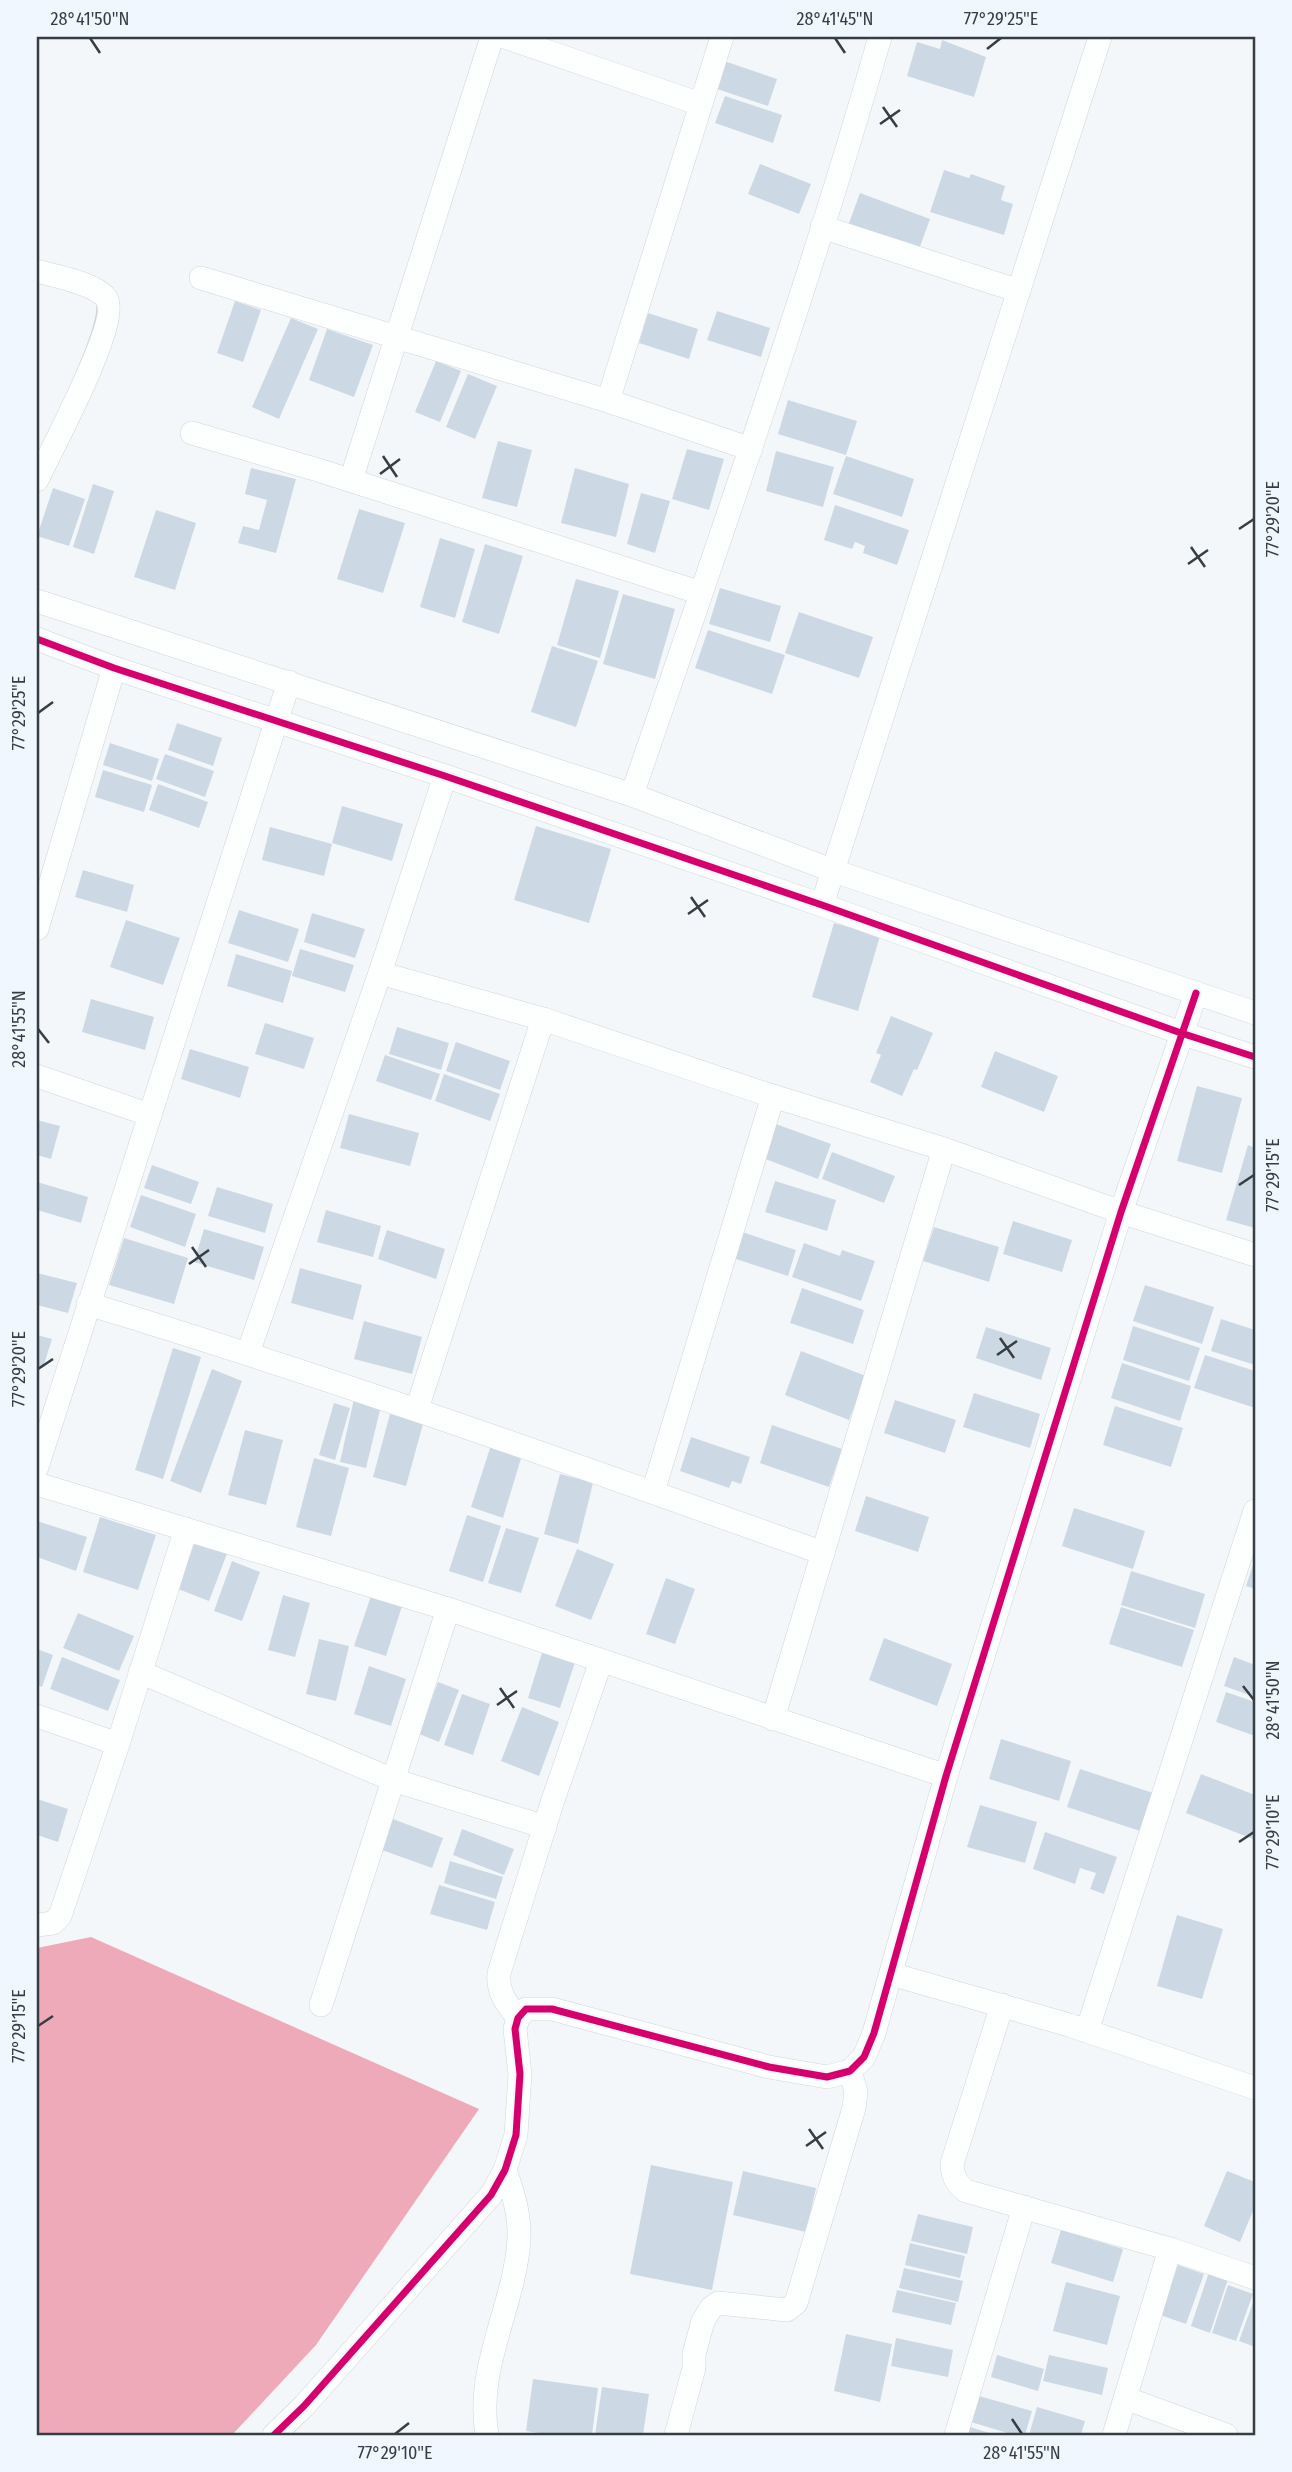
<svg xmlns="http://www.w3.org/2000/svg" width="1292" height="2472" viewBox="0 0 1292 2472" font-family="'Fira Sans Condensed',sans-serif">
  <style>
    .water { fill: #efaaba }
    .building { fill: #ccd9e5 }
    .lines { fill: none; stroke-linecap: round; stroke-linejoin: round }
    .minor-casing { stroke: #d0d5d9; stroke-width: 24 }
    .minor { stroke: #fdfefe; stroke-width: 23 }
    .cycleway-casing { stroke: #f0f7fe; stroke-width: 11 }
    .cycleway { stroke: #d6006c; stroke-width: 7 }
    .ticks { fill: none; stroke: #363d43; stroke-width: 2.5 }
    .neatline { fill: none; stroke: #363d43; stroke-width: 2.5 }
    .ticks-label { font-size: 18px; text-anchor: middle; fill: #363d43 }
  </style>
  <rect width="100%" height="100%" fill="#f4f7fa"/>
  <path class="water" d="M91,1937L479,2109L316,2345L232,2435H37V1948Z"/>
  <g class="building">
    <path d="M942,40L986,57L974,97L907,76L917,42L940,49Z"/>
    <path d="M724,61L777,79L768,106L714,88Z"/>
    <path d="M725,96L782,115L773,143L715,123Z"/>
    <path d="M760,164L811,184L799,214L748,194Z"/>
    <path d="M944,170L969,178L971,174L1005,186L1001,200L1013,204L1004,235L930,212Z"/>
    <path d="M860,193L930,219L918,252L848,226Z"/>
    <path d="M235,301L261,310L243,362L217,353Z"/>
    <path d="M717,311L770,328L761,357L707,340Z"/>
    <path d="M648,313L698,329L689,359L639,343Z"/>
    <path d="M291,318L318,329L279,419L252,407Z"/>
    <path d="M327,329L373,345L354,397L309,380Z"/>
    <path d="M436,361L461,371L440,422L415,412Z"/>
    <path d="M468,374L497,386L475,439L446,427Z"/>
    <path d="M788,400L857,421L846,455L778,434Z"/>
    <path d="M498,441L532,450L517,507L482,498Z"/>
    <path d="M687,449L724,459L709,510L672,499Z"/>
    <path d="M776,451L834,467L823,507L766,491Z"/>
    <path d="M846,456L914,479L902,517L833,494Z"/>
    <path d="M251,468L296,479L276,553L238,543L243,526L259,530L267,500L245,494Z"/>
    <path d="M575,468L629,484L616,537L561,523Z"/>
    <path d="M93,484L114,491L94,554L73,547Z"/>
    <path d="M53,488L85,499L69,546L37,536Z"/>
    <path d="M641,493L670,501L655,553L627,544Z"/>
    <path d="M835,505L909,530L897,565L863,553L865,546L855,542L852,549L824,540Z"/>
    <path d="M359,509L405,523L383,593L337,579Z"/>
    <path d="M156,510L196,523L175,590L134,577Z"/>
    <path d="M440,538L475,549L455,618L420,607Z"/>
    <path d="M485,544L523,556L499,634L462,622Z"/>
    <path d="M576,579L619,591L600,658L557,645Z"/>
    <path d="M720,588L781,606L770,642L709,624Z"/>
    <path d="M623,594L675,609L655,679L603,664Z"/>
    <path d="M799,612L873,637L859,678L785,653Z"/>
    <path d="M708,630L785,655L772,694L695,668Z"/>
    <path d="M552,646L598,661L576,727L531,712Z"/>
    <path d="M177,723L222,738L213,766L168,750Z"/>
    <path d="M110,743L159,759L152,781L103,765Z"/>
    <path d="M165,754L214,771L205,797L156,779Z"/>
    <path d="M103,770L152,785L144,812L95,797Z"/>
    <path d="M158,784L208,802L199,828L149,810Z"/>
    <path d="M342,806L403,824L392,861L332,843Z"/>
    <path d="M536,826L611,849L589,923L514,900Z"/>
    <path d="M270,827L332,844L324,876L262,860Z"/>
    <path d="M83,870L134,885L127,912L75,897Z"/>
    <path d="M239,910L299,929L288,962L228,943Z"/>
    <path d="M312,913L365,929L355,958L304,942Z"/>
    <path d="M126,920L180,938L163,985L110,967Z"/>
    <path d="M834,923L880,936L858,1011L812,997Z"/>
    <path d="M300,949L354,965L345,992L292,976Z"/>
    <path d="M236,954L292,971L283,1003L227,986Z"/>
    <path d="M91,999L154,1017L145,1050L82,1032Z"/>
    <path d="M891,1016L933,1033L917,1070L914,1069L902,1096L870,1082L881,1055L876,1053Z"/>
    <path d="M265,1023L314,1038L304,1069L255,1054Z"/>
    <path d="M397,1027L449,1043L441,1070L389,1054Z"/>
    <path d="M456,1042L510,1061L500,1090L446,1071Z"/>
    <path d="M190,1049L249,1067L240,1098L181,1079Z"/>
    <path d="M995,1051L1058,1076L1044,1112L981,1087Z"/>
    <path d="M385,1055L440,1074L431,1100L376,1081Z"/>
    <path d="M444,1074L500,1094L490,1121L435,1101Z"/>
    <path d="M1197,1086L1242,1098L1222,1173L1177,1161Z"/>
    <path d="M349,1114L419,1133L410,1166L340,1148Z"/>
    <path d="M37,1120L60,1126L51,1159L37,1155Z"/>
    <path d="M773,1123L831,1144L818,1179L760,1157Z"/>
    <path d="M1248,1145L1255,1148V1228L1226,1220Z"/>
    <path d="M832,1152L895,1176L884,1203L822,1179Z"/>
    <path d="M152,1165L199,1182L191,1204L144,1188Z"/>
    <path d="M775,1181L836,1200L827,1231L765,1212Z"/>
    <path d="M37,1182L88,1197L81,1223L37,1210Z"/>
    <path d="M217,1187L273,1204L265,1233L208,1216Z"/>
    <path d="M141,1195L196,1214L185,1247L130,1227Z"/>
    <path d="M326,1210L381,1226L373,1257L317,1242Z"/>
    <path d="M1013,1221L1072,1240L1062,1272L1003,1254Z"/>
    <path d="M934,1227L999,1247L989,1282L923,1261Z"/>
    <path d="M204,1229L264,1247L254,1280L194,1262Z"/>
    <path d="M387,1230L445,1249L436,1279L378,1259Z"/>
    <path d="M742,1232L796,1250L788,1276L733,1258Z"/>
    <path d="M124,1238L188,1258L174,1304L109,1285Z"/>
    <path d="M804,1243L840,1256L842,1250L875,1261L861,1301L792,1277Z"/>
    <path d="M300,1268L362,1285L353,1320L291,1303Z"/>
    <path d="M37,1273L77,1283L68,1313L37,1305Z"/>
    <path d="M1145,1285L1214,1307L1202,1344L1133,1321Z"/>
    <path d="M802,1288L864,1310L853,1344L790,1323Z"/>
    <path d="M1221,1319L1255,1330V1365L1211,1351Z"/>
    <path d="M364,1321L422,1337L412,1374L354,1359Z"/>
    <path d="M1133,1326L1200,1348L1189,1381L1123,1360Z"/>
    <path d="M986,1327L1051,1348L1041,1380L976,1358Z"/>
    <path d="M37,1335L52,1339L43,1368L37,1366Z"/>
    <path d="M173,1348L201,1357L163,1479L135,1470Z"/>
    <path d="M801,1351L866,1376L849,1420L785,1395Z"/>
    <path d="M1205,1355L1255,1371V1408L1194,1388Z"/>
    <path d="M1122,1363L1191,1386L1180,1421L1111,1398Z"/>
    <path d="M212,1369L242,1381L201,1493L170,1481Z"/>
    <path d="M974,1393L1040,1414L1030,1448L963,1427Z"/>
    <path d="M354,1399L381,1406L366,1468L340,1462Z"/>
    <path d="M895,1400L956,1420L945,1453L884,1433Z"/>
    <path d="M334,1403L350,1408L335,1460L319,1455Z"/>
    <path d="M1115,1406L1183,1428L1171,1467L1103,1445Z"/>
    <path d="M390,1414L423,1424L406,1486L373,1477Z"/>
    <path d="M772,1425L842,1449L829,1487L760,1463Z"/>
    <path d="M245,1430L283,1440L266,1505L228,1495Z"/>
    <path d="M691,1437L750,1457L741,1484L732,1481L729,1488L680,1471Z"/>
    <path d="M491,1445L522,1455L503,1518L471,1507Z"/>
    <path d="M314,1458L349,1468L331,1536L296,1527Z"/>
    <path d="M560,1474L593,1483L578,1544L544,1534Z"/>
    <path d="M866,1496L929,1517L918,1552L855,1531Z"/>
    <path d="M1074,1508L1145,1531L1133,1569L1062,1546Z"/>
    <path d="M467,1515L501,1526L483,1582L449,1571Z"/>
    <path d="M100,1517L156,1535L138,1590L83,1572Z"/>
    <path d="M37,1521L87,1537L76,1571L37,1557Z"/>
    <path d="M506,1528L539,1538L521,1593L488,1583Z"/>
    <path d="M196,1539L228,1551L209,1601L178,1589Z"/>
    <path d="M577,1549L614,1564L591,1620L555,1606Z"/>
    <path d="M1255,1559V1589L1246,1586Z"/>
    <path d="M232,1561L260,1572L242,1621L214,1611Z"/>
    <path d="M1131,1571L1205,1594L1195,1628L1121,1605Z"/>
    <path d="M666,1578L695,1589L675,1644L646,1634Z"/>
    <path d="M373,1590L404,1600L386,1656L354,1646Z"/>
    <path d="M283,1595L310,1603L295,1657L268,1650Z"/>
    <path d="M1121,1607L1194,1630L1182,1667L1109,1644Z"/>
    <path d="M78,1613L134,1636L119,1671L63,1648Z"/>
    <path d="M884,1638L952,1664L937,1706L869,1680Z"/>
    <path d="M319,1639L349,1646L336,1701L306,1694Z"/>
    <path d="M544,1646L577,1656L560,1708L528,1698Z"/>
    <path d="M37,1649L53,1655L42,1687L37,1685Z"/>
    <path d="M62,1657L120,1680L108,1711L50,1689Z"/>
    <path d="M1234,1657L1255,1665V1697L1224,1686Z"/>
    <path d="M369,1666L406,1679L391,1726L354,1714Z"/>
    <path d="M438,1682L459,1690L439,1742L419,1734Z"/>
    <path d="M1226,1692L1255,1702V1736L1216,1722Z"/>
    <path d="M462,1694L490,1704L473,1755L444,1745Z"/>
    <path d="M522,1707L559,1722L539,1776L501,1761Z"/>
    <path d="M1001,1739L1071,1761L1059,1801L989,1779Z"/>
    <path d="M1080,1769L1153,1793L1140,1831L1067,1807Z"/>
    <path d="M1201,1774L1255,1795V1833L1253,1839L1186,1813Z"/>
    <path d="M37,1799L68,1809L58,1842L37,1835Z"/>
    <path d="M980,1805L1037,1822L1025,1863L967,1847Z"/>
    <path d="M393,1819L443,1838L432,1868L382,1850Z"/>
    <path d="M462,1829L514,1849L504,1875L453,1855Z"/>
    <path d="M1045,1832L1117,1857L1104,1894L1090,1889L1096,1873L1080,1868L1075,1884L1033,1869Z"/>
    <path d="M450,1861L503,1877L496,1899L444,1883Z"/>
    <path d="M439,1885L495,1902L487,1930L430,1914Z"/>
    <path d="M1177,1915L1223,1929L1202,1999L1157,1986Z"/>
    <path d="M651,2165L733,2182L712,2290L630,2274Z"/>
    <path d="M743,2171L816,2188L806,2232L733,2215Z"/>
    <path d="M1227,2171L1255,2182V2206L1240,2242L1204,2226Z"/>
    <path d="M918,2214L973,2227L967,2254L911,2241Z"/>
    <path d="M1061,2230L1123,2249L1113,2282L1051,2263Z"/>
    <path d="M910,2243L965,2256L960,2278L905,2265Z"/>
    <path d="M1178,2265L1204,2274L1186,2324L1160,2315Z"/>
    <path d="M904,2268L963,2281L958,2302L899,2288Z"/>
    <path d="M1209,2272L1228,2279L1210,2333L1191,2326Z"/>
    <path d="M1066,2282L1120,2296L1107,2345L1053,2331Z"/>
    <path d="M1228,2285L1253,2294L1236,2341L1212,2333Z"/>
    <path d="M897,2290L956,2303L951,2325L892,2312Z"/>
    <path d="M1255,2297V2347L1239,2341Z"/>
    <path d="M846,2334L892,2344L880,2402L834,2391Z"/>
    <path d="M896,2338L953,2350L948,2377L891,2366Z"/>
    <path d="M997,2355L1044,2369L1038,2391L991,2377Z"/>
    <path d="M1049,2355L1108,2368L1102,2395L1043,2381Z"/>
    <path d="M533,2379L598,2388L592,2435H552L526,2431Z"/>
    <path d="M602,2387L649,2394L643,2435H595Z"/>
    <path d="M979,2396L1032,2411L1025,2435H1014L971,2422Z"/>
    <path d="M1037,2407L1085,2421L1081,2435H1029Z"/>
    <path d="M970,2427L996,2435H967Z"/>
  </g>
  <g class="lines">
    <defs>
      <g id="minor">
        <path d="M505,37L700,104"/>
        <path d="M822,227L1019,291"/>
        <path d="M37,271C54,276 95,283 106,298C122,320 50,452 37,480"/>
        <path d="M201,278L608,401L751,449"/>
        <path d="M608,401L722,37"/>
        <path d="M192,433L318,470L701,593"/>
        <path d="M351,480L492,37"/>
        <path d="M37,601L632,795L834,871L1255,1013"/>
        <path d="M37,639L114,668L445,776L822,905L1181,1033L1255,1057"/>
        <path d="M632,795C718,543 807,293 880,37"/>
        <path d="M822,905L1100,37"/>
        <path d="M37,929L114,668"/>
        <path d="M380,973L543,1019L763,1093L944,1149L1121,1212L1255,1255"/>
        <path d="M37,1076L150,1115"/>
        <path d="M88,1304C336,1379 579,1466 823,1553"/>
        <path d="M248,1353L380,973L445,776"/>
        <path d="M417,1409L543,1019"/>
        <path d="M37,1467L289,682"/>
        <path d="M37,1484L448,1609L946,1776"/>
        <path d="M653,1492L773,1096"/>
        <path d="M140,1672L393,1780L545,1827"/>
        <path d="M37,1716L118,1744"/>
        <path d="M773,1719L944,1149"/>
        <path d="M37,1925L53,1923L60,1916L118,1744L186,1529"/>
        <path d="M891,1974L1069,2025L1255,2088"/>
        <path d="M321,2005L448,1609"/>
        <path d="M1002,2005L952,2164C953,2177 956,2183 966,2191L1170,2249L1255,2278"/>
        <path d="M518,2018C506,2003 497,1992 499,1973L552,1803L601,1661"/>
        <path d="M1087,2031L1255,1511"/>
        <path d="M1125,2398L1226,2435"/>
        <path d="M274,2435L304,2406L491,2195L505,2170L516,2135L520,2074L515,2029L518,2018L526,2009H552L769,2067L827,2077L850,2071L864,2057L874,2033L946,1776L1121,1212L1196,993"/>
        <path d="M487,2435C475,2368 515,2305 519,2239C520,2214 513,2193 505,2170"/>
        <path d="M676,2435L694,2368V2354L703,2321L711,2308L718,2303L787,2310L796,2303L854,2108L856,2092L850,2071"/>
        <path d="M956,2435L1024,2207"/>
        <path d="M1114,2435L1170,2249"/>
      </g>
    </defs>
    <use href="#minor" class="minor-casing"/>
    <use href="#minor" class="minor"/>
    <defs>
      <g id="cycleway">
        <path d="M37,639L114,668L445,776L822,905L1181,1033L1255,1057"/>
        <path d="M274,2435L304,2406L491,2195L505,2170L516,2135L520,2074L515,2029L518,2018L526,2009H552L769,2067L827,2077L850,2071L864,2057L874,2033L946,1776L1121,1212L1196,993"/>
      </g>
    </defs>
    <use href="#cycleway" class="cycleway-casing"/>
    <use href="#cycleway" class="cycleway"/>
  </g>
  <path class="ticks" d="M90,38L100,53M835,38L845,53M987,49L1001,38M883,107L897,127M880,124L900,110M383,456L397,477M380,474L400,459M1239,529L1254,519M1191,547L1205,567M1188,564L1208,550M38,713L53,702M691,897L705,917M688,914L708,900M38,1029L49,1043M1239,1185L1254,1175M192,1247L206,1267M189,1264L209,1250M1000,1338L1014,1358M997,1355L1017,1341M38,1369L53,1359M1243,1686L1254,1700M500,1688L514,1708M497,1705L517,1691M1239,1842L1254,1832M38,2026L53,2016M809,2129L823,2149M806,2146L826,2132M1012,2419L1022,2434M395,2434L409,2423"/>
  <rect width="1292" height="2472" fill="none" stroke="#f0f7fe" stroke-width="77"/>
  <rect x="38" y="38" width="1216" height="2396" class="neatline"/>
  <g class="ticks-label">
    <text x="90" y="25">28°41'50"N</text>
    <text x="835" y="25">28°41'45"N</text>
    <text x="1001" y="25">77°29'25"E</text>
    <text transform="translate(1273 519) rotate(-90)" y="6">77°29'20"E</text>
    <text transform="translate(19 713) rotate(-90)" y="6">77°29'25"E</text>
    <text transform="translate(19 1029) rotate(-90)" y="6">28°41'55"N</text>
    <text transform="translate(1273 1175) rotate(-90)" y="6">77°29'15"E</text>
    <text transform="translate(19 1369) rotate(-90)" y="6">77°29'20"E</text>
    <text transform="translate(1273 1700) rotate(-90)" y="6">28°41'50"N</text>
    <text transform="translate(1273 1832) rotate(-90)" y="6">77°29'10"E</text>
    <text transform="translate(19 2026) rotate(-90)" y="6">77°29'15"E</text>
    <text x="395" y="2459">77°29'10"E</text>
    <text x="1022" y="2459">28°41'55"N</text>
  </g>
</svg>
